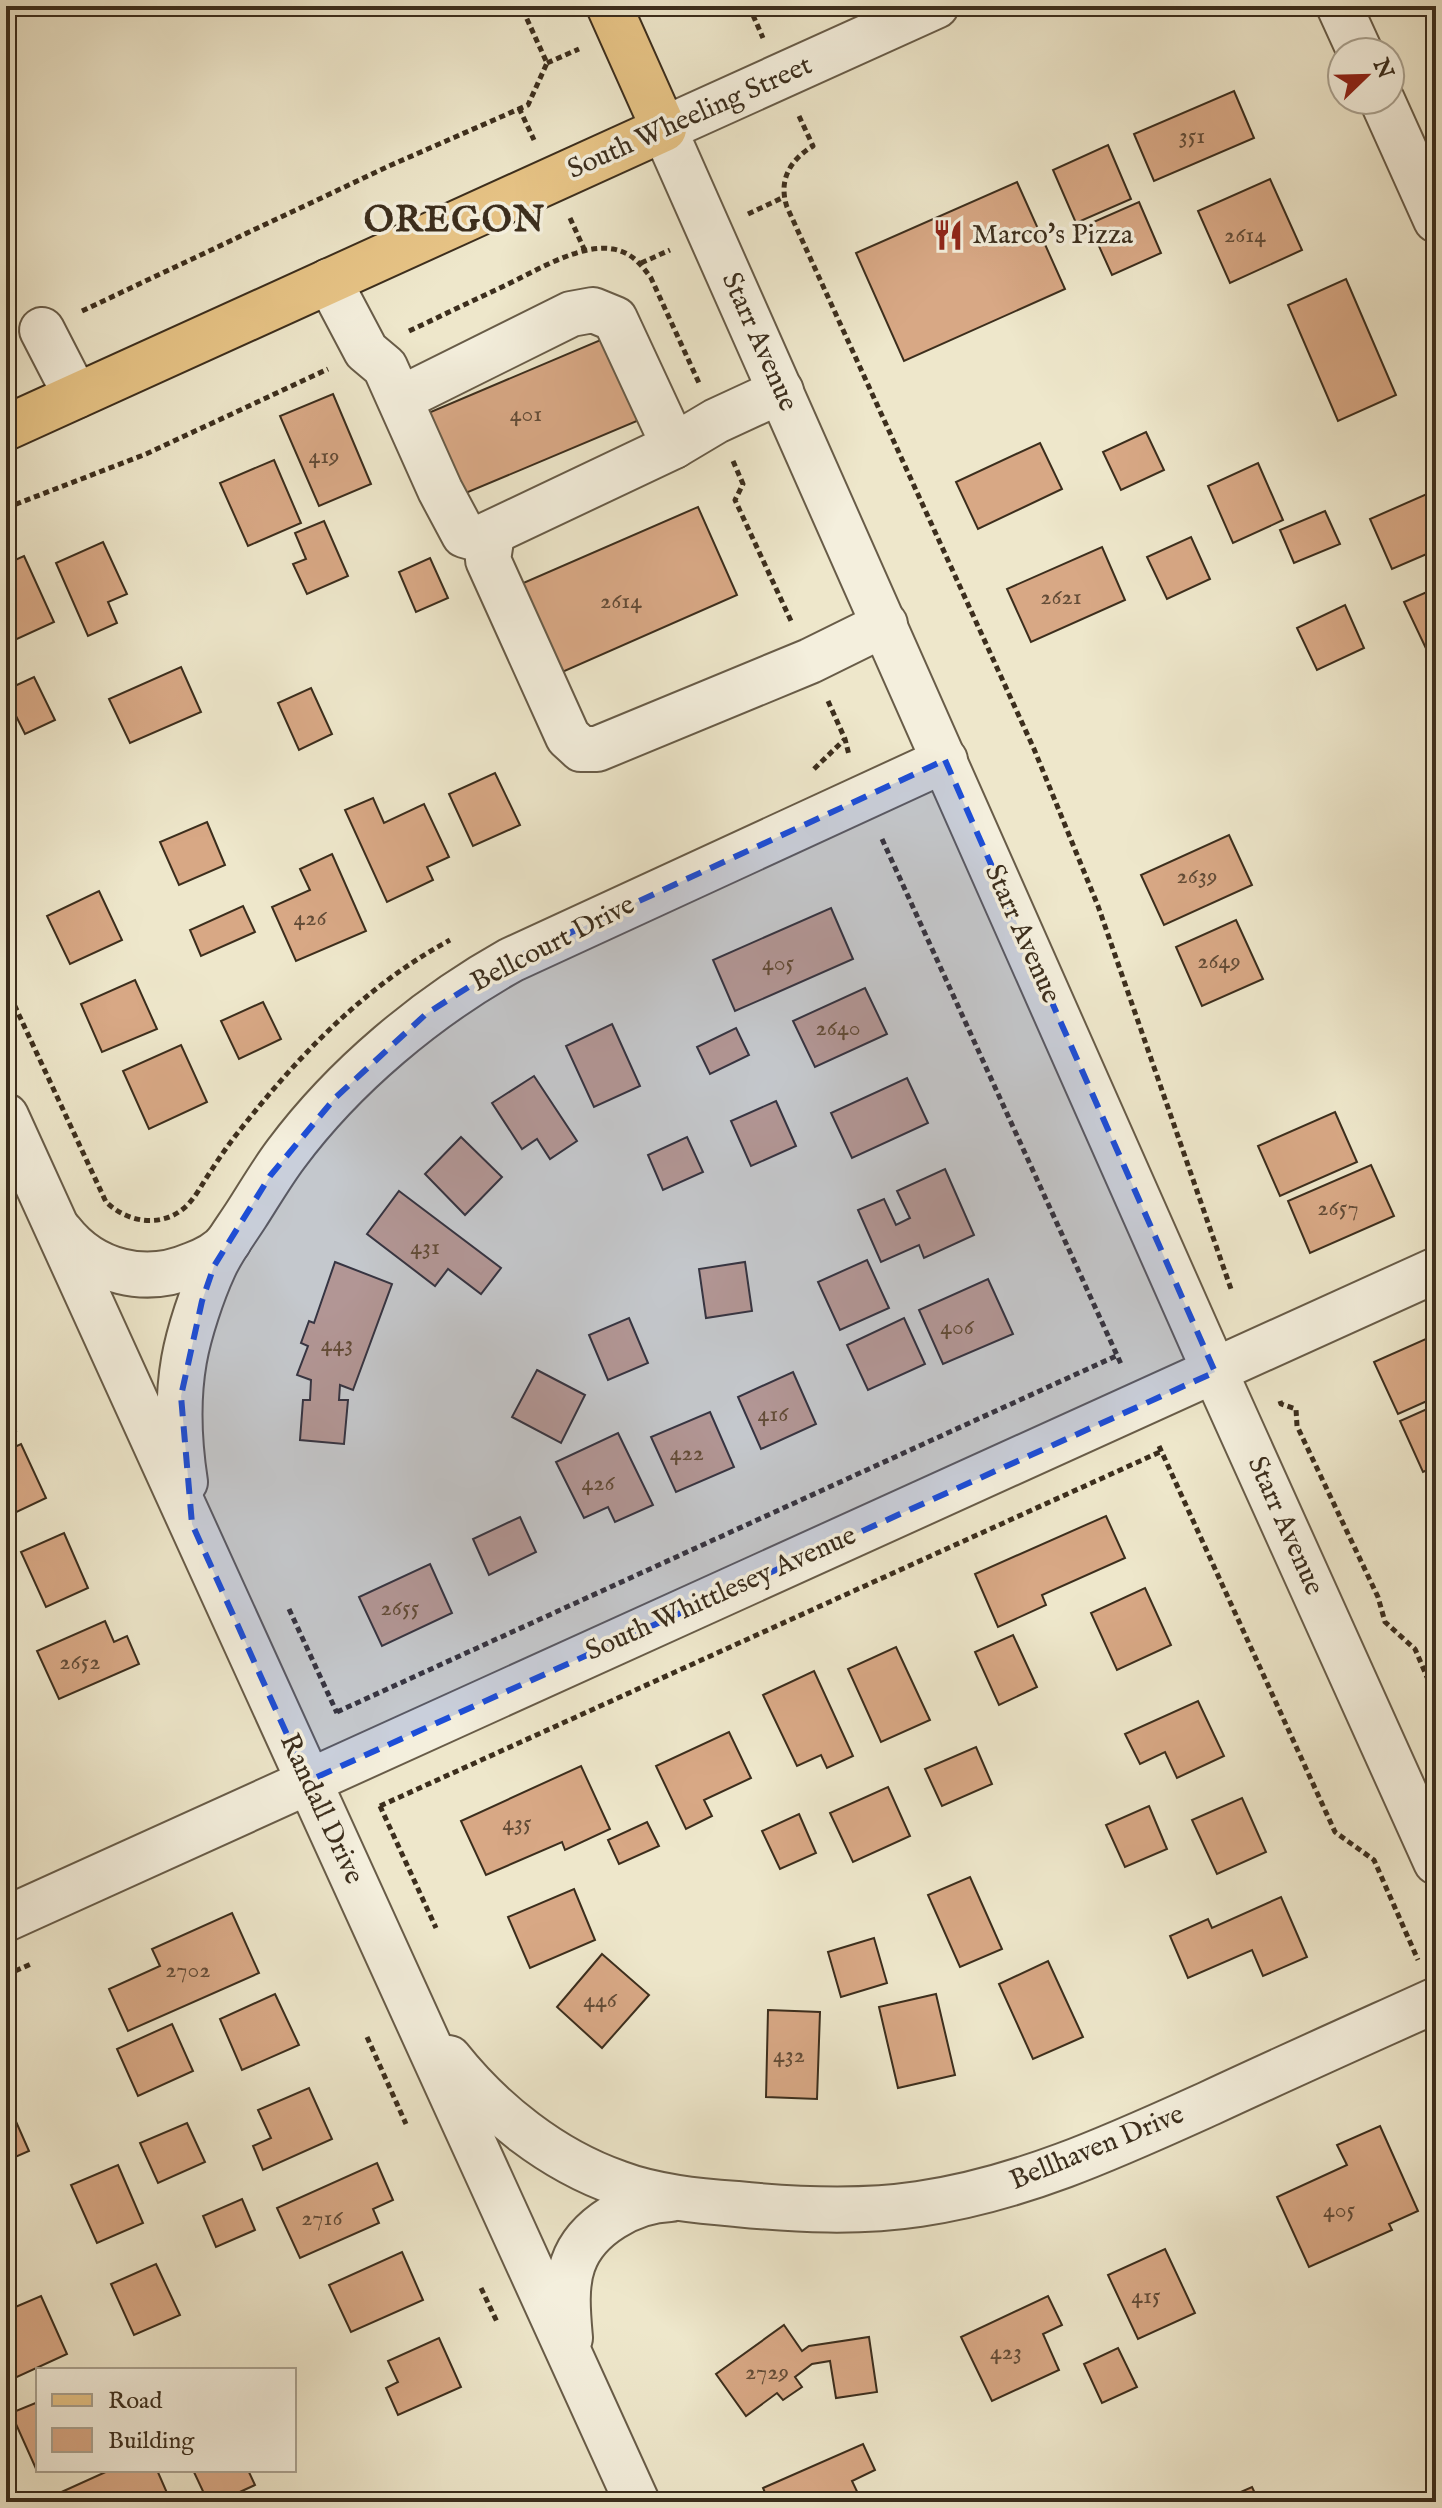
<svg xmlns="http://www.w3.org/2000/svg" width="1442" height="2508" viewBox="0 0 1442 2508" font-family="'IM FELL English',serif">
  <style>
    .building { fill: #d8a885; stroke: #3c2e1d; stroke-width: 2 }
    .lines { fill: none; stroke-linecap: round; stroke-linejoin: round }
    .minor-casing { stroke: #685c48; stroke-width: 48 }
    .major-casing { stroke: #3c2e1d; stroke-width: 48 }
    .path { stroke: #3c2e1d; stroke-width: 5; stroke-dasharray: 6 4; stroke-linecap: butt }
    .minor { stroke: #f4efdd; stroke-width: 44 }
    .major { stroke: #e7c486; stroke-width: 44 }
    .marked { fill: #1d4ed8; fill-opacity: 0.2; stroke: #1d4ed8; stroke-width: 6; stroke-dasharray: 16 10; stroke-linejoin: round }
    .labels { text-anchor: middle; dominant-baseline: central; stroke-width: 7; stroke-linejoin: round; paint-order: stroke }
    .number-label { font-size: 24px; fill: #634c37 }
    .street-label { font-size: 28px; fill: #3c2e1d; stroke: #f4efdd }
    .poi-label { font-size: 28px; fill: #3c2e1d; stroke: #f4efdd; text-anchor: start }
    .district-label { font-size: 36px; font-weight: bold; letter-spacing: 2px; fill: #3c2e1d; stroke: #f4efdd }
  </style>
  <rect width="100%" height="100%" fill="#eee7cb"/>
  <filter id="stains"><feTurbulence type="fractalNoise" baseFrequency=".0025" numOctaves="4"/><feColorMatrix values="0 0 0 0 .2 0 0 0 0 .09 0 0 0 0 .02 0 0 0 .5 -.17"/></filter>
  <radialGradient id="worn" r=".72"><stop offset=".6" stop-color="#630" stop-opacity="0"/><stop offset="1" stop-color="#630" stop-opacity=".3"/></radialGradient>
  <g class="building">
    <path d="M1234,91L1254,138L1154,181L1134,134Z"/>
    <path d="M1108,145L1131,199L1076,223L1053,170Z"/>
    <path d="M1270,179L1302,250L1230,283L1198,211Z"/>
    <path d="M1017,182L1065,289L904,361L856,253Z"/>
    <path d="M1139,202L1161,253L1112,275L1089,224Z"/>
    <path d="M1346,279L1396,395L1338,421L1288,305Z"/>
    <path d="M610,336L644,418L461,495L426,414Z"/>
    <path d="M333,394L371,484L319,506L280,416Z"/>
    <path d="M1146,432L1164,470L1121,490L1103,452Z"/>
    <path d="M1040,443L1062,489L978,529L956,482Z"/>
    <path d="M274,460L301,523L248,546L220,483Z"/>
    <path d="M1258,463L1283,520L1233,543L1208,486Z"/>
    <path d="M1436,490V550L1392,569L1370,519Z"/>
    <path d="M698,507L737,595L560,673L521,584Z"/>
    <path d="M1325,511L1340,544L1294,563L1280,530Z"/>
    <path d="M324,521L348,576L307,594L293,564L306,559L295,533Z"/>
    <path d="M1191,537L1210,579L1167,599L1147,557Z"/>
    <path d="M103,542L127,594L108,602L117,623L88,636L56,563Z"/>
    <path d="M1102,547L1125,600L1031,642L1007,589Z"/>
    <path d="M24,556L54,622L6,644V564Z"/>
    <path d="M430,558L448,598L416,612L399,572Z"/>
    <path d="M1436,588V654L1430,657L1404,602Z"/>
    <path d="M1345,605L1364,648L1317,670L1297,628Z"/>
    <path d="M181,667L201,712L130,743L109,699Z"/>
    <path d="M34,677L55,720L25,734L6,696V690Z"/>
    <path d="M311,688L332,734L299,750L278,703Z"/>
    <path d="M495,773L520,825L473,846L449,794Z"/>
    <path d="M1436,777V804L1427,782Z"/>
    <path d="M373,798L384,823L424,804L449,857L427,867L433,880L387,902L345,810Z"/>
    <path d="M207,822L225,865L179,885L160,842Z"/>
    <path d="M1229,835L1252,885L1164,925L1141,875Z"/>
    <path d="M332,854L366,931L296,961L272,907L310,890L300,869Z"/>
    <path d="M99,891L122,940L70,964L47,916Z"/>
    <path d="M243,906L255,932L201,956L190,930Z"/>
    <path d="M831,908L853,959L735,1011L713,960Z"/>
    <path d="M1236,920L1263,979L1202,1006L1176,947Z"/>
    <path d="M135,980L157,1029L102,1052L81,1004Z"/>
    <path d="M865,988L887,1034L815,1067L793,1021Z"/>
    <path d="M263,1002L281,1039L239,1059L221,1021Z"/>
    <path d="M612,1024L640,1086L594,1107L566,1046Z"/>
    <path d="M736,1028L749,1055L710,1074L697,1047Z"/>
    <path d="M181,1045L207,1102L149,1129L123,1071Z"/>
    <path d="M534,1076L577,1141L550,1159L537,1139L522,1149L492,1103Z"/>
    <path d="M907,1078L928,1123L852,1158L831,1113Z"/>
    <path d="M776,1101L796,1146L751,1166L731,1121Z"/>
    <path d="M1335,1112L1357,1162L1280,1196L1258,1146Z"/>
    <path d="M461,1137L502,1177L465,1215L425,1174Z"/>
    <path d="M687,1137L703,1172L663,1190L648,1155Z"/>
    <path d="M1371,1165L1394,1216L1310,1253L1288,1201Z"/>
    <path d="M945,1169L974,1235L924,1258L919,1245L881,1262L858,1210L884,1199L896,1225L910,1218L897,1191Z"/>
    <path d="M399,1191L501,1268L481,1294L448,1269L435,1286L367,1234Z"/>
    <path d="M867,1260L889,1308L840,1330L818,1282Z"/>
    <path d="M335,1262L392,1284L353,1390L340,1385L339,1400H348L344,1444L300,1440L303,1400H310L311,1380L297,1375L308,1346L301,1343L309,1321L314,1323Z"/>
    <path d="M745,1262L752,1311L706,1318L699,1269Z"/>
    <path d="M988,1279L1013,1334L943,1364L919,1310Z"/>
    <path d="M629,1318L648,1363L608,1380L589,1335Z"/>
    <path d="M904,1318L925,1364L868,1390L847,1345Z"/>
    <path d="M1428,1338L1436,1356V1397L1398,1414L1374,1362Z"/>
    <path d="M537,1370L585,1395L561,1443L512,1417Z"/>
    <path d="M793,1372L816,1424L761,1449L738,1397Z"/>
    <path d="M1436,1405V1466L1423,1472L1400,1421Z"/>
    <path d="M6,1409L16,1431L6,1435Z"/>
    <path d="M710,1412L734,1467L676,1492L651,1437Z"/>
    <path d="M618,1433L653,1505L615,1522L608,1507L584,1518L556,1462Z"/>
    <path d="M21,1444L46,1498L6,1517V1451Z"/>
    <path d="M1106,1516L1125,1558L1042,1595L1046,1605L998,1627L975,1574Z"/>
    <path d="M520,1517L536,1552L489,1575L473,1539Z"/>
    <path d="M64,1533L88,1588L46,1607L21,1552Z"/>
    <path d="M430,1564L452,1613L382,1646L359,1597Z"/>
    <path d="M1145,1588L1171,1645L1117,1670L1091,1613Z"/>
    <path d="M105,1621L114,1642L127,1636L139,1664L59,1699L37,1651Z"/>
    <path d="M1013,1635L1037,1687L999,1705L975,1652Z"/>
    <path d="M896,1647L930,1720L881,1742L848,1669Z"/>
    <path d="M814,1671L853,1756L827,1768L821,1755L797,1766L763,1695Z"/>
    <path d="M1198,1701L1224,1756L1177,1778L1165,1752L1140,1764L1125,1734Z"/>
    <path d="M729,1732L751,1778L704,1800L712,1816L686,1829L656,1766Z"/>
    <path d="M976,1747L992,1784L942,1806L925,1769Z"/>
    <path d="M581,1766L610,1829L565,1850L562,1842L486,1875L461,1821Z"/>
    <path d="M888,1787L910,1836L853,1862L830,1813Z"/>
    <path d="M1242,1798L1266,1852L1217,1874L1192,1820Z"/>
    <path d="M1149,1806L1167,1849L1125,1867L1106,1825Z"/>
    <path d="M799,1814L816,1853L780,1869L762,1831Z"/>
    <path d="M647,1822L659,1846L619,1864L608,1840Z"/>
    <path d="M970,1877L1002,1949L960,1967L928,1895Z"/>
    <path d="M574,1889L595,1940L530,1968L508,1917Z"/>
    <path d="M1281,1897L1307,1957L1263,1976L1252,1950L1188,1978L1170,1936L1208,1919L1212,1928Z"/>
    <path d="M232,1913L259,1973L128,2031L109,1989L160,1966L152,1949Z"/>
    <path d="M874,1938L887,1983L841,1997L828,1952Z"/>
    <path d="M602,1954L649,1995L602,2048L557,2007Z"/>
    <path d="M1048,1961L1083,2037L1033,2059L999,1984Z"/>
    <path d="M275,1994L299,2045L242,2070L220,2019Z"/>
    <path d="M936,1994L955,2075L898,2088L879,2007Z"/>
    <path d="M768,2010L820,2012L817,2099L766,2097Z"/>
    <path d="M172,2024L193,2071L138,2096L117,2049Z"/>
    <path d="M309,2088L332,2139L263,2170L253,2146L271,2138L258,2110Z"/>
    <path d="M10,2108L29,2151L6,2161V2110Z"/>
    <path d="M187,2123L205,2162L158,2183L140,2143Z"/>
    <path d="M1380,2126L1418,2211L1389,2224L1392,2230L1309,2267L1277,2197L1347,2165L1337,2145Z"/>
    <path d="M377,2163L393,2200L373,2209L379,2223L300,2258L277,2208Z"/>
    <path d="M118,2165L143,2223L97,2243L71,2185Z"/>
    <path d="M242,2199L255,2230L216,2247L203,2216Z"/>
    <path d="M1165,2249L1195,2313L1138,2339L1108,2275Z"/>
    <path d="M402,2252L423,2300L351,2332L329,2285Z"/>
    <path d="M156,2264L180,2315L134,2335L111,2284Z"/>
    <path d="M41,2296L67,2354L6,2382V2311Z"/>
    <path d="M1048,2296L1062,2325L1043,2334L1059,2370L992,2401L961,2337Z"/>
    <path d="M784,2325L802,2351L809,2346L869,2337L877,2392L836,2398L830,2361L812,2364L795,2377L802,2387L783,2400L777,2393L746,2416L716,2374Z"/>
    <path d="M439,2338L461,2387L398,2415L386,2388L398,2382L388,2361Z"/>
    <path d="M1118,2348L1137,2387L1102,2403L1084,2364Z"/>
    <path d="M38,2402V2470H40L37,2471L11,2413Z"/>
    <path d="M863,2444L875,2470L852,2481L862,2502H769L763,2488Z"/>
    <path d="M110,2470H157L171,2502H48L46,2499Z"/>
    <path d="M193,2470H248L255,2485L218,2502H208Z"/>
    <path d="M1252,2487L1259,2502H1218Z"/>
  </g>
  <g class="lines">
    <defs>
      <g id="minor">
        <path d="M936,6L664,129L1215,1372L1436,1862"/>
        <path d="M1339,6L1360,52"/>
        <path d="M1382,100L1436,220"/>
        <path d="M329,281L366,351L385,367L440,490L464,535L478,539L674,446L716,421L781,391"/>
        <path d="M42,330L76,396"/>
        <path d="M400,399L571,314L593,310L615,319L674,446"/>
        <path d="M492,534L488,560L568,737L581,749H597L810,661L885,624"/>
        <path d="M6,1116L637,2502"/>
        <path d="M61,1232C93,1273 146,1285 192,1265C206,1260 220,1253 229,1241"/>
        <path d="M185,1482C179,1443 177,1400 184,1360C189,1332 202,1293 214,1267C222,1249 235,1232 246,1215C259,1195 271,1174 286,1154C344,1076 427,1007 511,960L945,760"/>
        <path d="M6,1919L1436,1270"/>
        <path d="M449,2058C492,2112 552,2160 618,2183C655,2197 698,2201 737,2204C797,2210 859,2213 919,2204C1022,2189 1115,2146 1210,2103C1285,2068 1361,2034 1436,2000"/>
        <path d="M570,2338C568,2315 565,2286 573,2264C586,2226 633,2200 671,2199"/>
      </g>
      <path id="major" d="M6,428L664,129L609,6"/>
    </defs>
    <use href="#minor" class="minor-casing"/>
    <use href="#major" class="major-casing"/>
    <g class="path">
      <path d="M749,6L763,38"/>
      <path d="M754,6H762"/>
      <path d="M662,14L682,6"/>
      <path d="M547,63L579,49"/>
      <path d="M519,108L534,140"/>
      <path d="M799,116L813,146C790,160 778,180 787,207L1034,749L1098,906L1231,1289"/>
      <path d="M748,214L784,197"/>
      <path d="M570,218L585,251"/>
      <path d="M641,263L670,250"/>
      <path d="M82,311L389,166L528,105L547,63L521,6"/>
      <path d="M409,331C441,316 472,301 504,286C534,272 580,243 613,249C631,252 641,264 651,278L699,383"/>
      <path d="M733,461L743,484L735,500L792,623"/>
      <path d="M6,508L146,454L328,369"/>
      <path d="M828,701L845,739L849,755"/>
      <path d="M814,769L845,739"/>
      <path d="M882,839L1121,1364"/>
      <path d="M6,987L106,1202C127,1222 159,1228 183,1209C192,1202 199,1190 205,1180C216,1163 227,1146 240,1130C299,1055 365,986 450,940"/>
      <path d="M1280,1401L1281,1404L1296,1409L1297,1426L1378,1597L1385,1622L1415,1649L1436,1698"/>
      <path d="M1159,1446L1335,1832L1374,1860L1418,1960"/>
      <path d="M289,1609L337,1713"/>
      <path d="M337,1712L1116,1356"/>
      <path d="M380,1806L1162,1451"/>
      <path d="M380,1806L436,1928"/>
      <path d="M6,1975L31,1964"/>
      <path d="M367,2037L406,2124"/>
      <path d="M481,2288L498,2324"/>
    </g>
    <use href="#minor" class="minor"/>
    <use href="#major" class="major"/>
  </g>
  <path class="marked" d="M945,760L1215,1372L308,1781L192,1524L181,1396L202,1301L214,1266L270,1176L335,1098L426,1014L511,960Z"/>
  <defs>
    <symbol id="restaurant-bare" viewBox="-9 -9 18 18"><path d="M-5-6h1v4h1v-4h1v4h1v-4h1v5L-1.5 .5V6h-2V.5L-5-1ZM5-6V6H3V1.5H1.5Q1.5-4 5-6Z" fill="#8f2418" stroke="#f4efdd" stroke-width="2.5" paint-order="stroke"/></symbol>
  </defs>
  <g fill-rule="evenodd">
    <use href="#restaurant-bare" x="926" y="213" width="44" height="44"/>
  </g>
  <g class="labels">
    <g class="number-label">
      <text x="1192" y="136">351</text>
      <text x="1245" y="235">2614</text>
      <text x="526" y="414">401</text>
      <text x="324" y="456">419</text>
      <text x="1061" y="597">2621</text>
      <text x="621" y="601">2614</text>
      <text x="1197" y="876">2639</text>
      <text x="310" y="918">426</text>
      <text x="1219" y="961">2649</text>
      <text x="778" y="963">405</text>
      <text x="838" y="1028">2640</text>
      <text x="1338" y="1208">2657</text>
      <text x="425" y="1247">431</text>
      <text x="957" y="1327">406</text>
      <text x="337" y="1344">443</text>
      <text x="773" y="1414">416</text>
      <text x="687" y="1453">422</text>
      <text x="598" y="1483">426</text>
      <text x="400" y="1608">2655</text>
      <text x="80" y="1662">2652</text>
      <text x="517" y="1823">435</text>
      <text x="188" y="1970">2702</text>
      <text x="600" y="2000">446</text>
      <text x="789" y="2055">432</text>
      <text x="1339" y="2210">405</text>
      <text x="322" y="2218">2716</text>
      <text x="1146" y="2296">415</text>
      <text x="1006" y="2352">423</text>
      <text x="767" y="2372">2729</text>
    </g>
    <g class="street-label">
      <text transform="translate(690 118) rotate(-24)">South Wheeling Street</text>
      <text transform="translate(759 342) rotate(66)">Starr Avenue</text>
      <text transform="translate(1022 934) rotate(66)">Starr Avenue</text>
      <text transform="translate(553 944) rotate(-27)">Bellcourt Drive</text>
      <text transform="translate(1285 1526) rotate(66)">Starr Avenue</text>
      <text transform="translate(721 1594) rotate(-24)">South Whittlesey Avenue</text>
      <text transform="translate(321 1809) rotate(65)">Randall Drive</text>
      <text transform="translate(1097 2148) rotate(-22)">Bellhaven Drive</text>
    </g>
    <g class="poi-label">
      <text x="972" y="235">Marco's Pizza</text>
    </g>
    <g class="district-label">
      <text x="455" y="221">OREGON</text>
    </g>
  </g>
  <rect width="1442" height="2508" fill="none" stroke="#eee7cb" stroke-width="32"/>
  <rect x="8" y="8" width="1426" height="2492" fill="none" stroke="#3c2e1d" stroke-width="4"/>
  <rect x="16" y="16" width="1410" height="2476" fill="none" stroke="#3c2e1d" stroke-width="2"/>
  <rect x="36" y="2368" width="260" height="104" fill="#f4efdd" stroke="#aaa290" stroke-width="2"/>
  <rect x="52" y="2394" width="40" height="12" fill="#e7c486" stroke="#aaa290" stroke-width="2"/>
  <text x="108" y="2408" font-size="24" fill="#3c2e1d">Road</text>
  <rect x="52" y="2428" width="40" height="24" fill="#d8a885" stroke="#aaa290" stroke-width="2"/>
  <text x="108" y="2448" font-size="24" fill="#3c2e1d">Building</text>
  <g transform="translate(1366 76) rotate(67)"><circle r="38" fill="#f4efdd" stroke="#aaa290" stroke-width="2"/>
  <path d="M0-6L14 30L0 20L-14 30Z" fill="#8f2418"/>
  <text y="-12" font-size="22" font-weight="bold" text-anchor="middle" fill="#3c2e1d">N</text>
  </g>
  <rect width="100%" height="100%" filter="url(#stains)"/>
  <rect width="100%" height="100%" fill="url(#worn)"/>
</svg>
